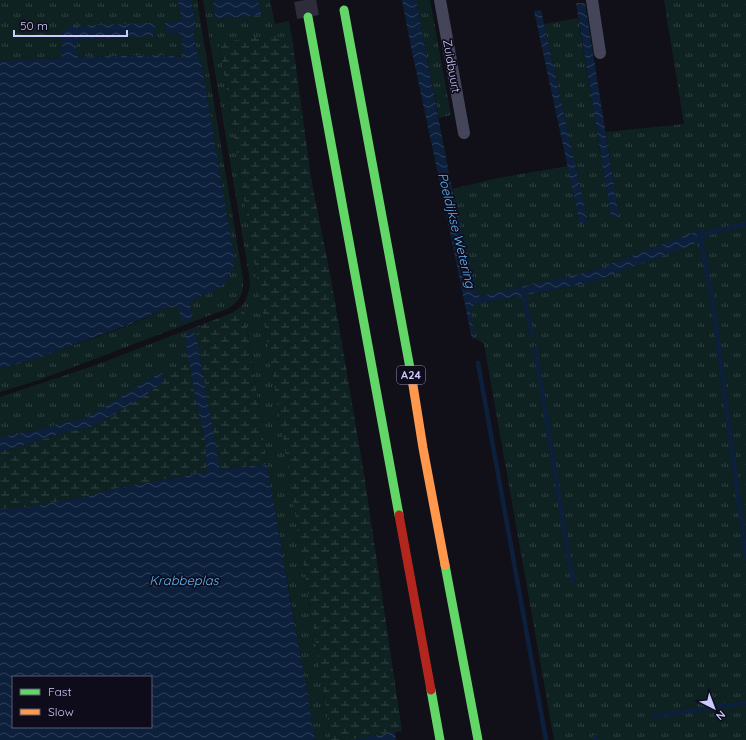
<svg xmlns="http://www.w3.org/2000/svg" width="746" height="740" viewBox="0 0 746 740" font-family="Quicksand,sans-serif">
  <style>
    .grass { fill: url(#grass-tufts) }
    .wetland { fill: url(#wetland-marsh) }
    .water { fill: url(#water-waves); fill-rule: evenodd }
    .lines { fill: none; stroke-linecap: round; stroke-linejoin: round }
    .stream { stroke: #0d203b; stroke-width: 4.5 }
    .highway-tunnel { stroke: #2d2c3a; stroke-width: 22; stroke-dasharray: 22 11; stroke-linecap: butt }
    .street { stroke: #444559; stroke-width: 12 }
    .fast { stroke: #63d668; stroke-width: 9 }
    .slow { stroke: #ff974d; stroke-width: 9 }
    .jam { stroke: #b3261e; stroke-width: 9 }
    .labels { text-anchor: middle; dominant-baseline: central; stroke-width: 3.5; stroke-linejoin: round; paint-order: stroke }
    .shield { fill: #0e0c1b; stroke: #9390b8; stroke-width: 1 }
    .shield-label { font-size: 11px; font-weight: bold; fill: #ccc9fc }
    .street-label { font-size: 12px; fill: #ccc9fc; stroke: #0e0c1b }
    .water-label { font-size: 13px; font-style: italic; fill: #5cb7f7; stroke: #0e0c1b }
  </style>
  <defs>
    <pattern id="grass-tufts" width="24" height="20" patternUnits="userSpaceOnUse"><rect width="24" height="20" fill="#0f2222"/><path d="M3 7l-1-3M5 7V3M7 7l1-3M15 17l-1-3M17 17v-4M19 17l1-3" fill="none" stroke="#314143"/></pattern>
    <pattern id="wetland-marsh" width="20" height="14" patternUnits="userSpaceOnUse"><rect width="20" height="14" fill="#0f2222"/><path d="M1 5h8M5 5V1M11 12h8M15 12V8" fill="none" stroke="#314143"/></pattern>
    <pattern id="water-waves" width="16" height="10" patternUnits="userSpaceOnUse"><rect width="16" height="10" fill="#0d203b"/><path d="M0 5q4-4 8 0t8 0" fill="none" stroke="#2f3f58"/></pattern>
  </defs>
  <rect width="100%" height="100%" fill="#111018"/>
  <g class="grass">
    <path d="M0,0H178L181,18L178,21L165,23L166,33L169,34L181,33L183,57L156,55L78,57C77,52 74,45 79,40L153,36L155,33V26L62,34V58L0,61Z"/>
    <path d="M191,0H197L243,279C244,292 240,301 229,308L39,380L0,392V369L35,359L131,325L164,309L178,307L185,321L193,318L190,303L198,297L205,295L235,263L201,61L198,58L193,31L195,30L196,27Z"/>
    <path d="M203,0H213L215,19L260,15L258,0H270L275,24L289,21L293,45L282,43L219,44C256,276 295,508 331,740H315C300,648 282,556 267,463C259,413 253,363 245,314L242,306C247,298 250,291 250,281Z"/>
    <path d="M416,0H430L451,115L439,118Z"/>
    <path d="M664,0H746V740H554L484,344L475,338L470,310L472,307L476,304L520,296L589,283L705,240L703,231L700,230L592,271L480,296L477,293L452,189L498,178L568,166L580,223L588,222L544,24L578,18L611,217H619L606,132L684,124Z"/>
    <path d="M201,325L199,331L196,334L191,332L186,344L189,361L163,375L161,374L88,417L34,431L0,437V397L96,365L176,334Z"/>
  </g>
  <g class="wetland">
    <path d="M277,34L282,43L293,45L311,178L331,279L364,474L402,731L350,740H331C295,508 256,276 219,43Z"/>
    <path d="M242,306L245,314L267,464L220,470L196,334L199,331L201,325L232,313Z"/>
    <path d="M189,361L196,402L205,439L207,472L151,482L109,490L89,496L23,508L0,509V451L14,448L66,432L91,427L143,397L162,383L163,378V375Z"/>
  </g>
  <g class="water">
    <path d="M178,0H191L196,27L195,30L193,31L198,58L201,61L235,263L227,282L214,291L205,295L198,297L190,303L193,318C189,320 186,322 182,321L178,307L164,309L131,324L35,359L0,369V61L62,58V34L65,30L71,26L152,23L155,26V33L153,36L79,40C74,45 77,52 78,57L156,55L183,57L181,33L169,34L166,33L165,23L178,21L181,18Z"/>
    <path d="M213,0H258L261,15L215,19Z"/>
    <path d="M402,0H416L452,189L477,293L480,296L592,271L700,230H703L706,240L589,283L520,296L476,304L472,307L470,310L475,338L472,339L439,179L411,47Z"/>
    <path d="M576,3H585L619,217H611Z"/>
    <path d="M541,10L544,24L588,222L580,224L534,11Z"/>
    <path d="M191,332L196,334L220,470L267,464L292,610L305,680L315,740H0V509L23,508L89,496L109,490L151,482L207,472L205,439L196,402L186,344V336L188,333ZM13,677H151V727H13Z"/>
    <path d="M158,374L163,375V380L162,383L143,397L91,427L66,432L14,448L0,451V437L34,431L88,417Z"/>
    <path d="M395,732L396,740H350Z"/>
  </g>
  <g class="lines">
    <g class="stream">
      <path d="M699,235L746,224"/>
      <path d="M700,236L713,303L746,558"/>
      <path d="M522,290L532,335"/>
      <path d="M535,348L573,583"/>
      <path d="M478,363L546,740"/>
      <path d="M654,716L746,703"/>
      <path d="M595,737L596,740"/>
    </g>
    <path class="highway-tunnel" d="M305,0L308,17"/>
    <g class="street">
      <path d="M440,0L464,133"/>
      <path d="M592,0L600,53"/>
    </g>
    <g class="fast">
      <path d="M344,10L412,379"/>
      <path d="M308,17L399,515"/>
      <path d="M445,565L478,740"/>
      <path d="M431,690L440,740"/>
    </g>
    <path class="slow" d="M412,379L423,448L445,565"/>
    <path class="jam" d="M399,515L431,690"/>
  </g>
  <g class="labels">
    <rect class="shield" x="397" y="366" width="28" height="18" rx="3"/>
    <g class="shield-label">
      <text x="411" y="375">A24</text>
    </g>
    <g class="street-label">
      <text transform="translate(452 66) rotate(80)">Zuidbuurt</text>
    </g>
    <g class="water-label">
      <text transform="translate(457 230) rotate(76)">Poeldijkse Wetering</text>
      <text x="184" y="580">Krabbeplas</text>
    </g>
  </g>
  <rect x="12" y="676" width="140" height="52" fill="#0e0c1b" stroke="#5a5875"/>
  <rect x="20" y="689" width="20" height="6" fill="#63d668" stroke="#5a5875"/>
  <text x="48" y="696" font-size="12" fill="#ccc9fc">Fast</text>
  <rect x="20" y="709" width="20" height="6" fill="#ff974d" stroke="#5a5875"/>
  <text x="48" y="716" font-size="12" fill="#ccc9fc">Slow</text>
  <g transform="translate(714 708) rotate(138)" stroke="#0e0c1b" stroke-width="3" paint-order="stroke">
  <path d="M0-3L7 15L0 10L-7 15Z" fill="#ccc9fc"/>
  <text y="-6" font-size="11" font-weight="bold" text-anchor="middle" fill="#ccc9fc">N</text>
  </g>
  <path d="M14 30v6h113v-6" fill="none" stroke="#ccc9fc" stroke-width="2"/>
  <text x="20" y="30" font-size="12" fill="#ccc9fc" stroke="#0e0c1b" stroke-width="3" paint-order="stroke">50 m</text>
</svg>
